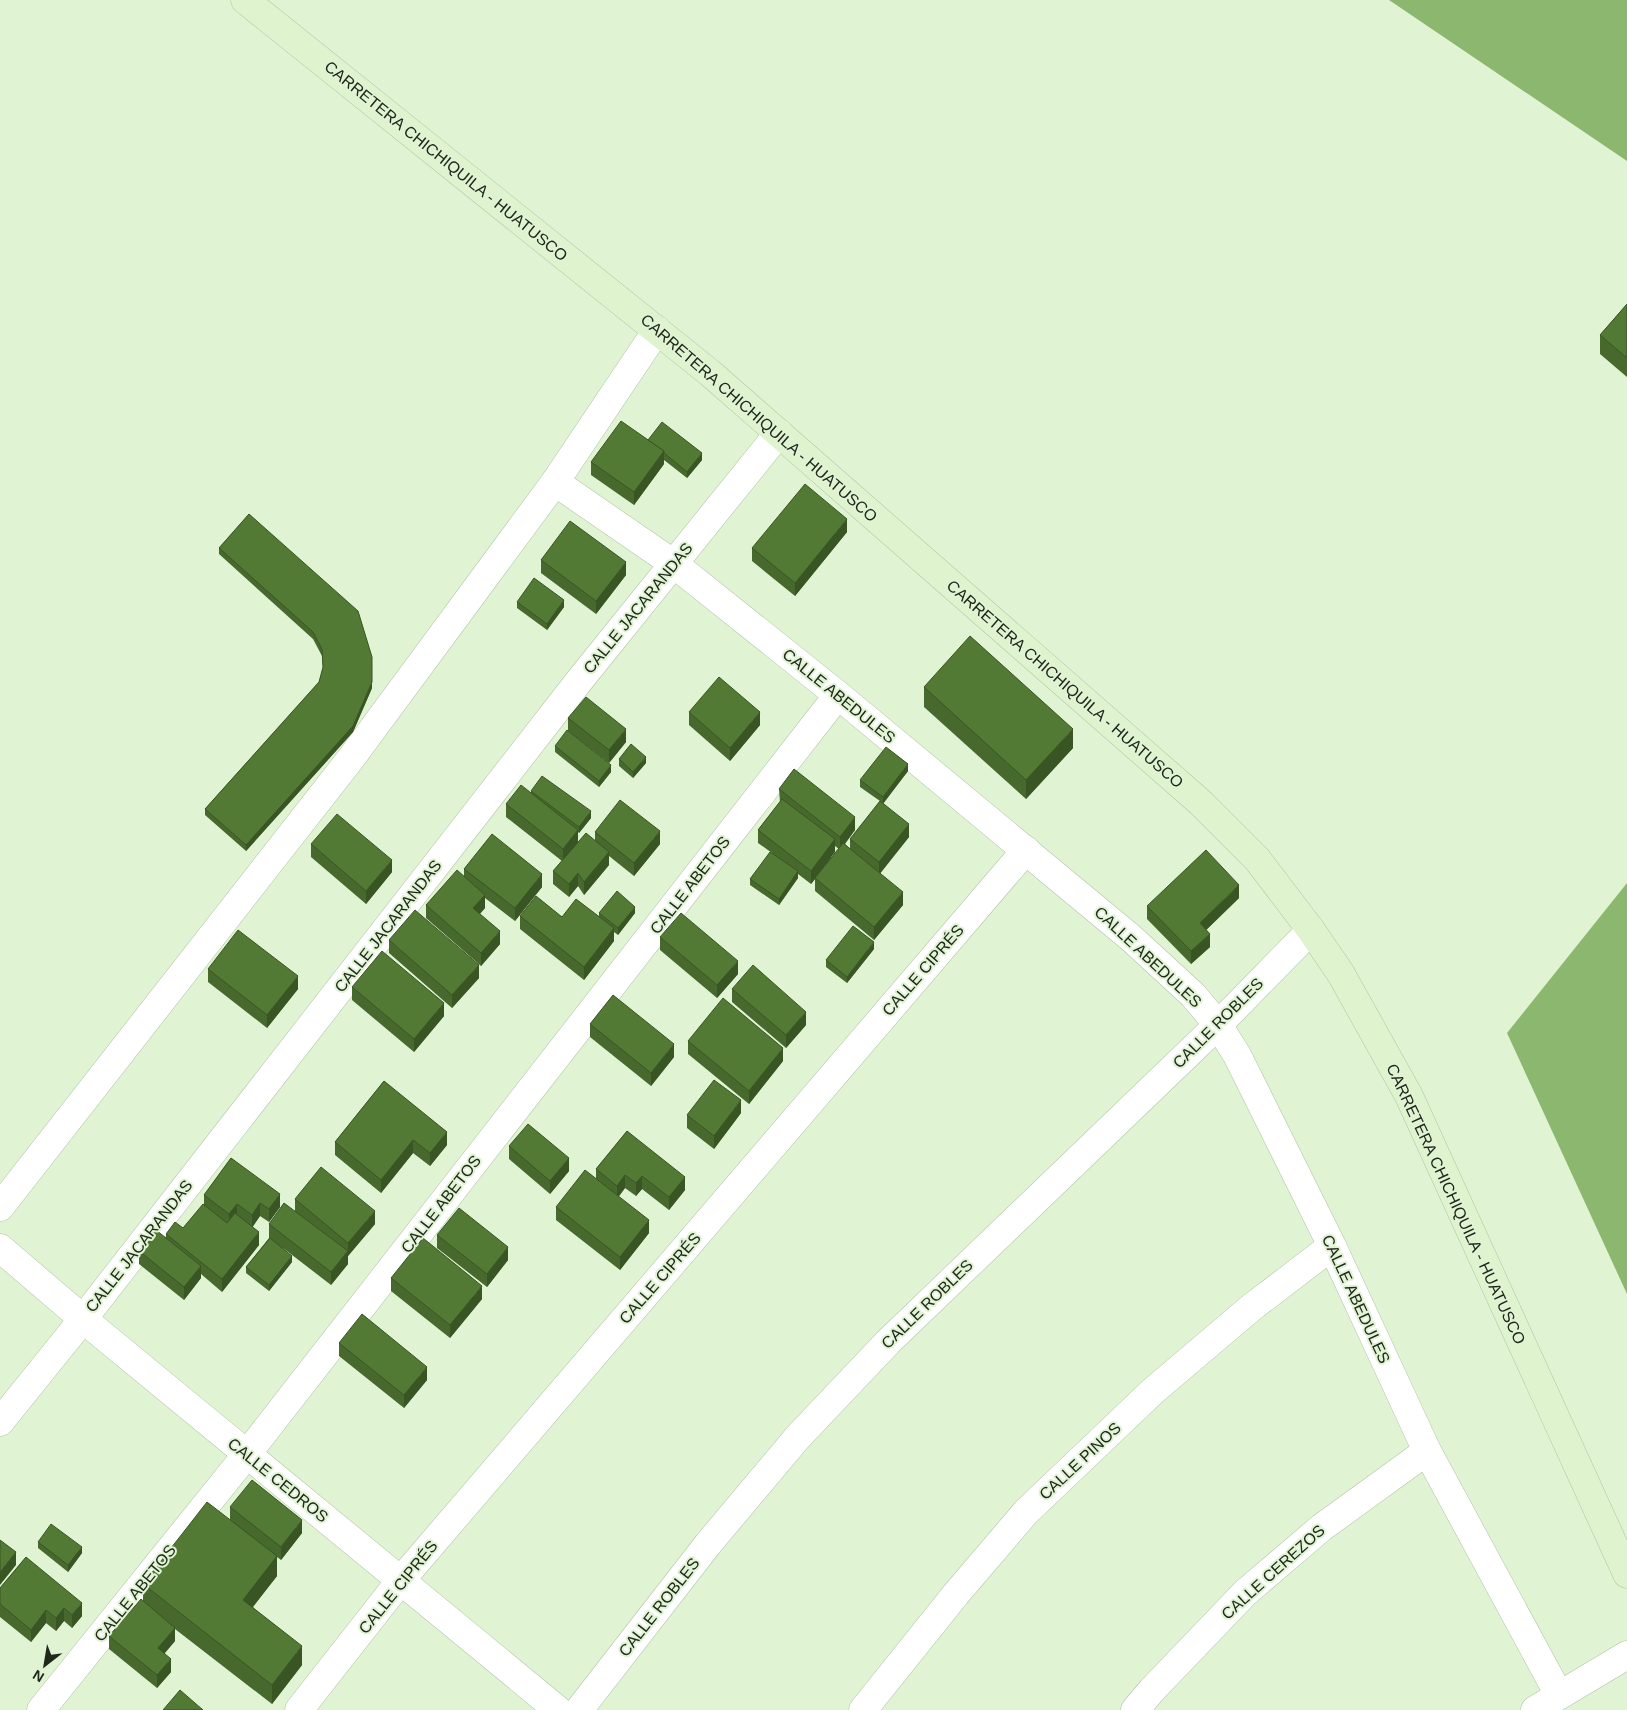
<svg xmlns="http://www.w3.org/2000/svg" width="1627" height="1710" viewBox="0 0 1627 1710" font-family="Arial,sans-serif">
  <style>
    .forest { fill: #8cb76f }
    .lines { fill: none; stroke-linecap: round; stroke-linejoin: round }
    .minor-casing { stroke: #b0c4a5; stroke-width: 29 }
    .secondary-casing { stroke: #b0c4a5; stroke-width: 29 }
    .minor { stroke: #fff; stroke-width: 28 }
    .secondary { stroke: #dff3cf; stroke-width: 28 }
    .wall { fill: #47692d; fill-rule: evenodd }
    .shaded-wall { fill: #395524 }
    .building { fill: #527a34; stroke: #395524 }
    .labels { text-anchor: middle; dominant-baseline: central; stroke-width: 4; stroke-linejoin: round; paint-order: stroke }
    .street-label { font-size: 16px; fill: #20281c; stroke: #e0f4d4 }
  </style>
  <rect width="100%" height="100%" fill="#e0f4d4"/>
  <g class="forest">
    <path d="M1389,0H1627V161Z"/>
    <path d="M1627,883V1294L1507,1033Z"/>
  </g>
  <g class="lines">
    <defs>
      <g id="minor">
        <path d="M555,482L674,564L838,695L1131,938L1193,995L1218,1025L1237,1055L1332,1246L1427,1451L1559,1695"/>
        <path d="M0,1207L352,757L555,482L657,330"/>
        <path d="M0,1248L83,1319L558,1710"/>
        <path d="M0,1422L83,1319L579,681L779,433"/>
        <path d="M41,1710L247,1454L838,695"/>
        <path d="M299,1710L401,1580L1026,850"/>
        <path d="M579,1710L708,1544L797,1438L888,1342L1218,1025L1311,930"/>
        <path d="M863,1710L956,1594L1026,1512L1153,1391L1252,1307L1332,1246"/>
        <path d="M1135,1710L1152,1690L1245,1593L1321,1528L1427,1451"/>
        <path d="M1535,1710L1627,1655"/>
      </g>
      <path id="secondary" d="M245,0L710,373L1201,803L1257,859L1311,930L1341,974L1409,1096L1627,1574"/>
    </defs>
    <use href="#minor" class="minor-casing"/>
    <use href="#secondary" class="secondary-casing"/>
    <use href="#minor" class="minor"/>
    <use href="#secondary" class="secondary"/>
  </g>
  <g class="wall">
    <path d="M1627,304V377L1600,354V335Z"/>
    <path d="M648,440L702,460L687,478L664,460V464L634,505L591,475V462Z"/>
    <path d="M249,514L372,688L353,732L246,851L205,815V809L319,682L323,668L322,656L313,639L219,554V548Z"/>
    <path d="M847,532L795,596L752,561V548Z"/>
    <path d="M541,560L626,575L596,614L541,573Z"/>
    <path d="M517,602L564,607L547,630L517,608Z"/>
    <path d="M924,687L1073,748L1026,799L924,707Z"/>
    <path d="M689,712L760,725L730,761L689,725Z"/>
    <path d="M568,718L626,742L609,763L568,731Z"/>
    <path d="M555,746L611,772L599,787L555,752Z"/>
    <path d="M619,759L646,763L633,778L619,766Z"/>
    <path d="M908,771L883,803L909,837L880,873L903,905L874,940L815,891V879L811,884L798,874V878L779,905L750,885V879L772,853L758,843V830L780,802L779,789L855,830L845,844L850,849V839L880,801L860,787V780ZM835,846L839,849L830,859Z"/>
    <path d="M531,791L591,818L579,833L578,832V842L595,841V832L660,844L634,876L609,856V865L584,895L578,886L569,897L553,884V871L562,861L506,817V804L531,793Z"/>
    <path d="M311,844L392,872L366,904L311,857Z"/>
    <path d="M464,869L542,887L515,921L485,898V908L480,914L500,944L481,966L426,918V905L464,877Z"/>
    <path d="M1239,898L1206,930L1210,947L1191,964L1147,919V906Z"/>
    <path d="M599,913H635L618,935L614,932V941L584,980L520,929V916H599Z"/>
    <path d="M660,937L738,974L717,998L660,950Z"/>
    <path d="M389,940L479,978L452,1008L389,953Z"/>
    <path d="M874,949L847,983L826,967V960Z"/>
    <path d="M208,969L298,989L267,1028L208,982Z"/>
    <path d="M352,987L444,1016L414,1052L352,1000Z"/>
    <path d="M732,989L806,1025L786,1048L732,1002Z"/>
    <path d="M590,1024L674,1057L651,1086L590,1037Z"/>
    <path d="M688,1041L783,1061L749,1104L688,1054Z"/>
    <path d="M384,1081L447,1145L430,1166L413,1153L381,1193L335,1155V1142Z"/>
    <path d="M741,1113L714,1149L687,1128V1115Z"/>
    <path d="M627,1131L685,1190L669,1210L642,1189L636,1196L625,1188L618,1197L649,1233L620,1270L556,1220V1207L596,1180V1169Z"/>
    <path d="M509,1146L569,1171L550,1194L509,1159Z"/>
    <path d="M231,1158L280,1207L269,1222L260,1216L252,1227L259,1245L222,1292L201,1274V1278L184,1300L139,1264V1251L166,1238V1234L183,1228L204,1204V1195Z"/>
    <path d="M295,1199L375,1224L348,1256V1255V1264L331,1285L283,1248L292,1262L269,1291L246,1273V1267L269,1238V1224L295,1211Z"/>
    <path d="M437,1235L508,1260L487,1287L437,1248Z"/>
    <path d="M391,1278L482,1299L450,1338L391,1291Z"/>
    <path d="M339,1343L427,1380L404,1408L339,1356Z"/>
    <path d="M230,1507L302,1533L281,1560L277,1557V1576L253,1607L302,1665L272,1704L175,1629V1641L164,1654L171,1672L157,1688L109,1649V1636L143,1601V1584L230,1519Z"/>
    <path d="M38,1542L82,1553L68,1572L38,1548Z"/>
    <path d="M26,1557L82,1616L72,1628L64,1621L56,1631L46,1623L31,1642L0,1617V1588Z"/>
  </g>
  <g class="shaded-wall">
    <path d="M664,451V464L634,505V492Z"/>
    <path d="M702,453V460L687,478V472Z"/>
    <path d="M847,519V532L795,596V583Z"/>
    <path d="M626,562V575L596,614V601Z"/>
    <path d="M564,600V607L547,630V624Z"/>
    <path d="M372,682V688L353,732L246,851V845Z"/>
    <path d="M760,712V725L730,761V748Z"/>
    <path d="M626,729V742L609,763V750Z"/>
    <path d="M1073,729V748L1026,799V780Z"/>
    <path d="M646,757V763L633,778V772Z"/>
    <path d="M908,764V771L883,804V797Z"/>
    <path d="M611,765V772L599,787V781Z"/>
    <path d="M591,811V818L579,833V827Z"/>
    <path d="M855,817V830L840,850V837Z"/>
    <path d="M909,824V837L879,875V862Z"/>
    <path d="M578,830V843L563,862V849Z"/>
    <path d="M660,831V844L634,876V863Z"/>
    <path d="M835,839V852L815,878V879L811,884V871Z"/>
    <path d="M609,852V865L584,895V882Z"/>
    <path d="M392,860V872L366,904V891Z"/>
    <path d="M798,871V878L779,905V899Z"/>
    <path d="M578,873V886L569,897V884Z"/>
    <path d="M542,874V887L515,921V908Z"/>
    <path d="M1239,885V898L1200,936V923Z"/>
    <path d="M903,892V905L874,940V927Z"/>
    <path d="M485,895V908L473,921V908Z"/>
    <path d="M635,907V913L618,935V928Z"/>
    <path d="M614,928V941L584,980V967Z"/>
    <path d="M500,931V944L481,966V953Z"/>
    <path d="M1210,934V947L1191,964V951Z"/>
    <path d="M874,942V949L847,983V977Z"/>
    <path d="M738,961V974L717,998V985Z"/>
    <path d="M479,965V978L452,1008V995Z"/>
    <path d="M298,976V989L267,1028V1015Z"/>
    <path d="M444,1003V1016L414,1052V1039Z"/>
    <path d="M806,1012V1025L786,1048V1035Z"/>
    <path d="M674,1044V1057L651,1086V1073Z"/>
    <path d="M783,1048V1061L749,1104V1091Z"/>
    <path d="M741,1100V1113L714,1149V1136Z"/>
    <path d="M447,1132V1145L430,1166V1153Z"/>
    <path d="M413,1140V1153L381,1193V1180Z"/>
    <path d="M569,1158V1171L550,1194V1181Z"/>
    <path d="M625,1175V1188L617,1199V1186Z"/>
    <path d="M642,1176V1189L636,1196V1183Z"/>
    <path d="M685,1177V1190L669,1210V1197Z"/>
    <path d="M280,1194V1207L269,1222V1209Z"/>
    <path d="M260,1203V1216L252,1228V1215Z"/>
    <path d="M237,1204V1217L229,1227V1214Z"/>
    <path d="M375,1211V1224L348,1256V1243Z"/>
    <path d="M649,1220V1233L620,1270V1257Z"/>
    <path d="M259,1232V1245L222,1292V1279Z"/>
    <path d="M508,1247V1260L487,1287V1274Z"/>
    <path d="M348,1251V1264L331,1285V1272Z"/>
    <path d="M292,1256V1262L269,1291V1285Z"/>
    <path d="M201,1266V1278L184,1300V1287Z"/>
    <path d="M482,1286V1299L450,1338V1325Z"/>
    <path d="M427,1367V1380L404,1408V1395Z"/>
    <path d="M302,1520V1533L281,1560V1547Z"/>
    <path d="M82,1547V1553L68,1572V1565Z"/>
    <path d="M16,1552V1565L0,1585V1572Z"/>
    <path d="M277,1556V1576L243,1619V1600Z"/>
    <path d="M82,1603V1616L72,1628V1615Z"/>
    <path d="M64,1608V1621L56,1631V1618Z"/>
    <path d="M46,1610V1623L31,1642V1630Z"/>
    <path d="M175,1628V1641L158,1661V1648Z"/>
    <path d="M302,1646V1665L272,1704V1685Z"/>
    <path d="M171,1659V1672L157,1688V1675Z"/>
  </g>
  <g class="building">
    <path d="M1627,304V358L1600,335Z"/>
    <path d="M621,421L664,451L634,492L591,462Z"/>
    <path d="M662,422L702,453L687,472L664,453V451L648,440Z"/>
    <path d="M805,484L847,519L795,583L752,548Z"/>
    <path d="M249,514L358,611L372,657V682L353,726L246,845L205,809L319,682L323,667L322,649L313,632L219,548Z"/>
    <path d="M570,521L626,562L596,601L541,560Z"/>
    <path d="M534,578L564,600L547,624L517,602Z"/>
    <path d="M970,636L1073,729L1026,780L924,687Z"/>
    <path d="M719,677L760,712L730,748L689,712Z"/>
    <path d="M586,697L626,729L609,750L568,718Z"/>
    <path d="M567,730L611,765L599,781L555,746Z"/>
    <path d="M631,744L646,757L633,772L619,759Z"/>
    <path d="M886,747L908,764L883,797L860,780Z"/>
    <path d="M794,769L855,817L840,837L779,789Z"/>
    <path d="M542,776L591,811L579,827L531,791Z"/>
    <path d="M521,785L578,830L563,849L506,804Z"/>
    <path d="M782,799L835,839L811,871L758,830Z"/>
    <path d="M620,800L660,831L634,863L595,832Z"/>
    <path d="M880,801L909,824L879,862L850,839Z"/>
    <path d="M337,814L392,860L366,891L311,844Z"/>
    <path d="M586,833L609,852L584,882L578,873L569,884L553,871Z"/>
    <path d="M492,834L542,874L515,908L464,869Z"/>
    <path d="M843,843L903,892L874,927L815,878Z"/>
    <path d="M1206,850L1239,885L1200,923L1210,934L1191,951L1147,906Z"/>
    <path d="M770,852L798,871L779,899L750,879Z"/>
    <path d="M457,870L485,895L473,908L500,931L481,953L426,905Z"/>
    <path d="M617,891L635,907L618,928L599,913Z"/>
    <path d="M536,896L562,917L576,899L614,928L584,967L520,916Z"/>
    <path d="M415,910L479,965L452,995L389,940Z"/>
    <path d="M681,913L738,961L717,985L660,937Z"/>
    <path d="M853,926L874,942L847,977L826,960Z"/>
    <path d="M238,930L298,976L267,1015L208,969Z"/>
    <path d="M382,951L444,1003L414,1039L352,987Z"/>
    <path d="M753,965L806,1012L786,1035L732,989Z"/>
    <path d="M613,995L674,1044L651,1073L590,1024Z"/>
    <path d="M723,998L783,1048L749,1091L688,1041Z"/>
    <path d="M714,1080L741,1100L714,1136L687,1115Z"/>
    <path d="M384,1081L447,1132L430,1153L413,1140L381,1180L335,1142Z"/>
    <path d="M528,1124L569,1158L550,1181L509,1146Z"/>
    <path d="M627,1131L685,1177L669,1197L642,1176L636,1183L625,1175L617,1186L596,1169Z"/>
    <path d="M231,1158L280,1194L269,1209L260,1203L252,1215L237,1204L229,1214L204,1195Z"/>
    <path d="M321,1167L375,1211L348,1243L295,1199Z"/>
    <path d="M585,1170L649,1220L620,1257L556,1207Z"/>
    <path d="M284,1203L348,1251L331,1272L269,1224Z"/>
    <path d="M203,1204L227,1223L235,1213L259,1232L222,1279L166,1234L175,1222L183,1228Z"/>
    <path d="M459,1208L508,1247L487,1274L437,1235Z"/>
    <path d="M156,1230L201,1266L184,1287L139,1251Z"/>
    <path d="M270,1238L292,1256L269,1285L246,1267Z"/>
    <path d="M423,1238L482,1286L450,1325L391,1278Z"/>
    <path d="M362,1314L427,1367L404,1395L339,1343Z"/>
    <path d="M252,1480L302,1520L281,1547L230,1507Z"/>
    <path d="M207,1502L277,1556L243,1600L302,1646L272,1685L143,1584Z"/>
    <path d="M51,1524L82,1547L68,1565L38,1542Z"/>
    <path d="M0,1540L16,1552L0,1572Z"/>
    <path d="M26,1557L82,1603L72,1615L64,1608L56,1618L46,1610L31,1630L0,1604V1588Z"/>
    <path d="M141,1599L175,1628L158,1648L171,1659L157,1675L109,1636Z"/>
    <path d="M180,1690L203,1710H163Z"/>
  </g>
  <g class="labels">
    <g class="street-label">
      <text transform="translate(446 161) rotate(39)">CARRETERA CHICHIQUILA - HUATUSCO</text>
      <text transform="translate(759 418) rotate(41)">CARRETERA CHICHIQUILA - HUATUSCO</text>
      <text transform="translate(638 608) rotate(-51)">CALLE JACARANDAS</text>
      <text transform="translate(1065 684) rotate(41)">CARRETERA CHICHIQUILA - HUATUSCO</text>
      <text transform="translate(839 696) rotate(39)">CALLE ABEDULES</text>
      <text transform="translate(690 885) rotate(-52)">CALLE ABETOS</text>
      <text transform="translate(388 926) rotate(-52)">CALLE JACARANDAS</text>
      <text transform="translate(1148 957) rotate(43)">CALLE ABEDULES</text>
      <text transform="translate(923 970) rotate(-49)">CALLE CIPRÉS</text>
      <text transform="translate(1218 1023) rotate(-45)">CALLE ROBLES</text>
      <text transform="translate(441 1204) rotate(-52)">CALLE ABETOS</text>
      <text transform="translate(1456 1204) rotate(65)">CARRETERA CHICHIQUILA - HUATUSCO</text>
      <text transform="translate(139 1246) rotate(-52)">CALLE JACARANDAS</text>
      <text transform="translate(660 1278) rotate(-49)">CALLE CIPRÉS</text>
      <text transform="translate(1356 1299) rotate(65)">CALLE ABEDULES</text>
      <text transform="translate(927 1304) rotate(-44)">CALLE ROBLES</text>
      <text transform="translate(1080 1461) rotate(-43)">CALLE PINOS</text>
      <text transform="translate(278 1480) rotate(39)">CALLE CEDROS</text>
      <text transform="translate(1273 1572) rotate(-42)">CALLE CEREZOS</text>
      <text transform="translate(398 1587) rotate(-51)">CALLE CIPRÉS</text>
      <text transform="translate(135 1593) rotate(-51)">CALLE ABETOS</text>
      <text transform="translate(659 1607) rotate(-52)">CALLE ROBLES</text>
    </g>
  </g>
  <g transform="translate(45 1665) rotate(211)" stroke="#e0f4d4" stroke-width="4" paint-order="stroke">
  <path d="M0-4L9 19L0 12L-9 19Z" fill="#20281c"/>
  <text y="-8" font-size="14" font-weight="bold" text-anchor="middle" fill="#20281c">N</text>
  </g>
</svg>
